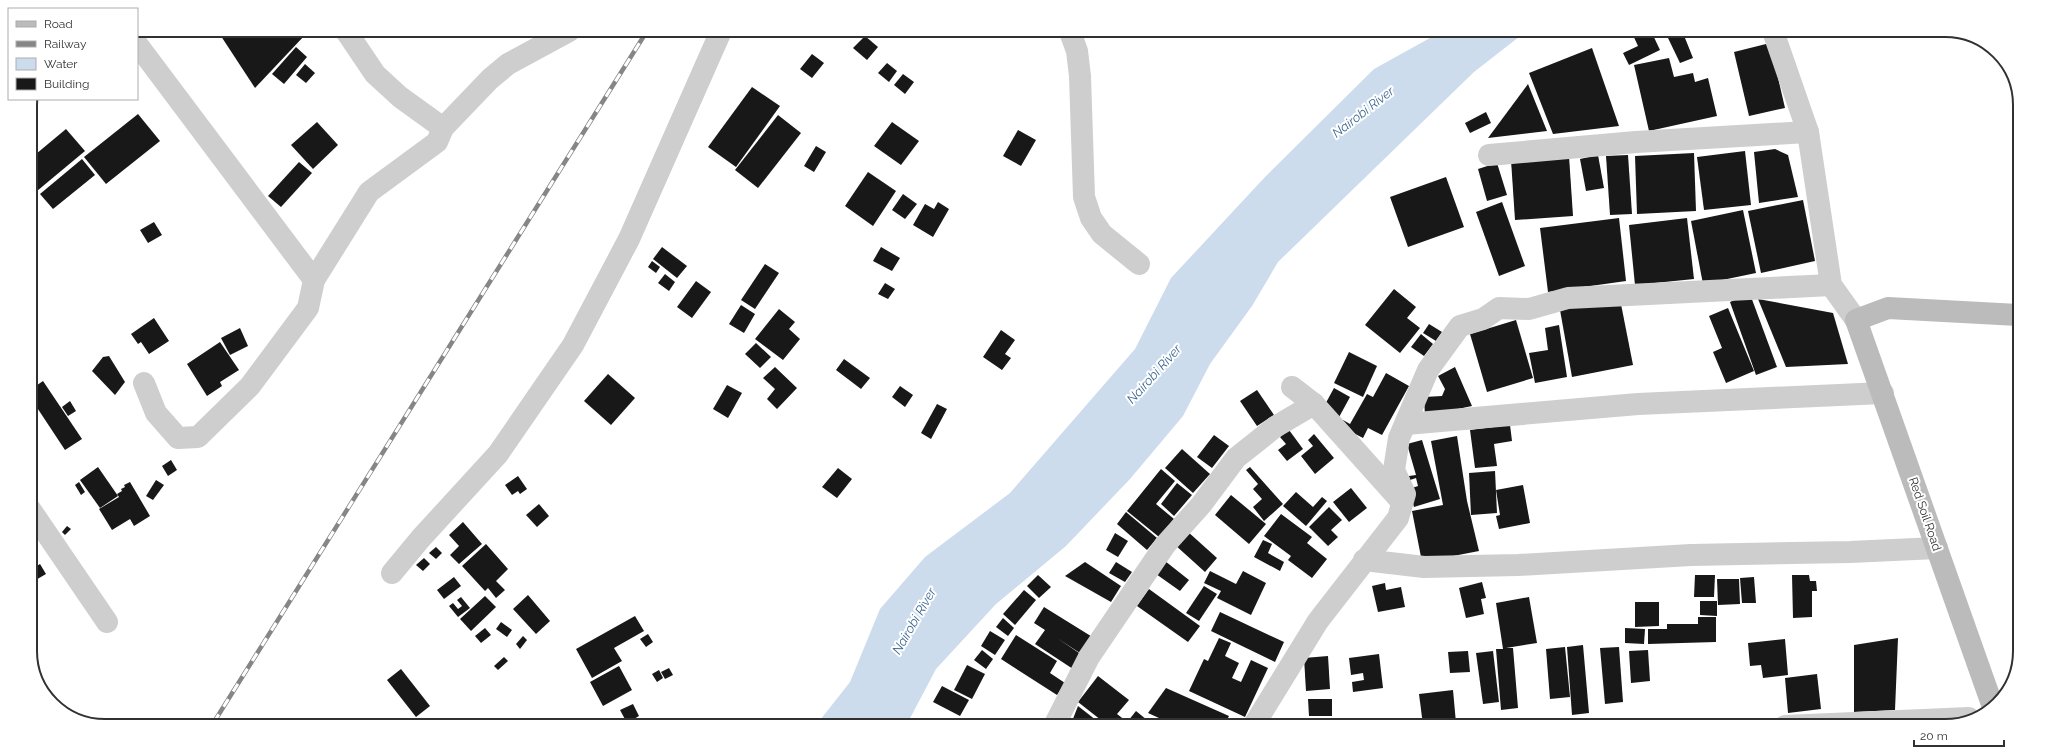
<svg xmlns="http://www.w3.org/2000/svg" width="2050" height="756" viewBox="0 0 2050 756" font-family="Raleway,sans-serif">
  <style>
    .water { fill: #ccdced }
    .building { fill: #181818 }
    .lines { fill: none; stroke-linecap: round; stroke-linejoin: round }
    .street { stroke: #cecece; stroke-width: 22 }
    .secondary { stroke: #bbb; stroke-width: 22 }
    .rail-casing { stroke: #868686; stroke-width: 4.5 }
    .rail { stroke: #fff; stroke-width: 3; stroke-dasharray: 9; stroke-linecap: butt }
    .labels { text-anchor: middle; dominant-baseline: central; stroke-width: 4; stroke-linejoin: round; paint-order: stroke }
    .street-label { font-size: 12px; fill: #313131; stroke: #fff }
    .water-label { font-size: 13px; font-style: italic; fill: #3f6993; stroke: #fff }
    .rim { fill: none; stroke: #313131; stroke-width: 2 }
  </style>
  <rect width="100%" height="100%" fill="#fff"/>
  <path class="water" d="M1439,33H1524L1474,72L1278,262L1252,306L1210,364L1183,416L1130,479L1066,546L996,604L936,669L907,724H817L850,682L880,609L925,557L1010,493L1135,349L1171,278L1265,177L1374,69Z"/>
  <g class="building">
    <path d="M217,30H302L305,35L255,88Z"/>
    <path d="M1632,33H1652L1660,50L1629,65L1623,53L1638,46Z"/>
    <path d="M1679,33H1683L1693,58L1680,63L1668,38Z"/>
    <path d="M865,36L878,47L867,60L853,48Z"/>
    <path d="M1770,43L1785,108L1749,116L1734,52Z"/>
    <path d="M296,47L307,57L284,84L272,74Z"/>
    <path d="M1592,48L1619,126L1553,134L1529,73Z"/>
    <path d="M812,54L824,63L812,78L800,69Z"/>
    <path d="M1669,58L1674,77L1693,73L1695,82L1708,78L1717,116L1649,131L1634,65Z"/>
    <path d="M887,63L897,71L889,82L878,73Z"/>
    <path d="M305,64L315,73L306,83L296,75Z"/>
    <path d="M903,74L914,82L905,94L894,85Z"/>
    <path d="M1528,84L1547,131L1488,138Z"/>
    <path d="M752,87L780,106L736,167L708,147Z"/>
    <path d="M1486,112L1491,123L1470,133L1465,123Z"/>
    <path d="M138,114L160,141L106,184L84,157Z"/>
    <path d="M778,115L801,133L758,188L735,170Z"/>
    <path d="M317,122L338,145L313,169L291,145Z"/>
    <path d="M892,122L919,141L901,165L874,146Z"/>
    <path d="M66,129L85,151L31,196L30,159Z"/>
    <path d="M1018,130L1036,140L1021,166L1003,156Z"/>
    <path d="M816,146L826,152L814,172L804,166Z"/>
    <path d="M1775,149L1788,155L1798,197L1759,203L1754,152Z"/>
    <path d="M1745,151L1751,205L1704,210L1697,157Z"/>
    <path d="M1694,153L1696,211L1637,214L1635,156Z"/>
    <path d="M1598,155L1604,188L1586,191L1580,159Z"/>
    <path d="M1628,155L1632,214L1610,215L1606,156Z"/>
    <path d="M1569,156L1573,216L1515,220L1511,160Z"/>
    <path d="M82,159L95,175L53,209L40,194Z"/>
    <path d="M299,162L312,173L281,207L268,196Z"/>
    <path d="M1497,163L1507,195L1487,201L1478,169Z"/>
    <path d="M868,172L896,191L873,226L845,206Z"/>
    <path d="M1446,177L1464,227L1408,247L1390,197Z"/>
    <path d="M903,194L917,204L905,219L892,210Z"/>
    <path d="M1803,200L1815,261L1761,273L1748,211Z"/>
    <path d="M938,202L949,209L933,237L913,225L925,204L934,209Z"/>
    <path d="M1502,202L1525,266L1499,276L1476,212Z"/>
    <path d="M1743,210L1756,273L1703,284L1691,221Z"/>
    <path d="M1619,218L1626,281L1548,292L1540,228Z"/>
    <path d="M1687,218L1694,279L1635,285L1629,225Z"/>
    <path d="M154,222L162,235L148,243L140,230Z"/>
    <path d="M662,247L687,266L677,278L653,259Z"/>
    <path d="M881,247L900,258L892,271L873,261Z"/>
    <path d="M652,261L660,267L656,273L648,267Z"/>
    <path d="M765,264L779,273L755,309L741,300Z"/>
    <path d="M665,274L675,282L669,291L658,283Z"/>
    <path d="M696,281L711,292L692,318L677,307Z"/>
    <path d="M885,283L895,289L888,299L878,294Z"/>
    <path d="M1394,289L1416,307L1407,318L1420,328L1400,353L1365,325Z"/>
    <path d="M1750,294L1777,367L1756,375L1730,302Z"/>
    <path d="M1620,299L1633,365L1572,377L1560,310Z"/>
    <path d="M1758,299L1833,313L1848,364L1786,367Z"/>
    <path d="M741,305L755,314L744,333L729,324Z"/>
    <path d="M1728,308L1754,371L1726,383L1713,352L1722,348L1709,316Z"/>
    <path d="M779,309L795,322L789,329L800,339L783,360L755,339Z"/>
    <path d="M154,318L169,341L149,354L141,342L138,344L131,334Z"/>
    <path d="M1516,320L1533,378L1487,392L1470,334Z"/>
    <path d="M1429,324L1442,332L1436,341L1423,333Z"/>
    <path d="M1559,325L1567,377L1535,383L1529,353L1548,350L1545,328Z"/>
    <path d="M240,328L248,346L230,355L221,338Z"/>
    <path d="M1001,330L1015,340L1005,354L1011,358L1002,370L983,357Z"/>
    <path d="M1421,334L1433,344L1424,356L1411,347Z"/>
    <path d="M220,342L239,370L220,382L222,386L207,396L187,364Z"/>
    <path d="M756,343L771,357L760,368L745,354Z"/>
    <path d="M1349,352L1377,366L1363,397L1334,383Z"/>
    <path d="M109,356L125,382L115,395L92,371L103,357Z"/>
    <path d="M844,359L870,378L861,389L836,370Z"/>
    <path d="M775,367L797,388L777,409L767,399L775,389L763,378Z"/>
    <path d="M1455,367L1472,406L1425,416L1424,397L1442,396L1445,389L1438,376Z"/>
    <path d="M1386,373L1409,386L1382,435L1368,428L1363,438L1340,426L1343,420L1350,424L1367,394L1373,397Z"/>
    <path d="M608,374L635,398L611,425L584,401Z"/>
    <path d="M43,381L82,439L65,450L30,397V390Z"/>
    <path d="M727,385L742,393L728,418L713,409Z"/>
    <path d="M900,386L913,395L905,407L892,397Z"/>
    <path d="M1334,388L1350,397L1338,419L1322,410Z"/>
    <path d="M1257,390L1274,415L1257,426L1240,401Z"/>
    <path d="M70,401L76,411L68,416L62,407Z"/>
    <path d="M937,404L947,409L931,439L921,433Z"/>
    <path d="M1510,425L1512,441L1494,444L1497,466L1475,468L1470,430Z"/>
    <path d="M1289,430L1303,449L1287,461L1278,450L1286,444L1280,437Z"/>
    <path d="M1314,434L1334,458L1315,474L1301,456L1313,446L1308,440Z"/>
    <path d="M1214,435L1229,446L1212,468L1197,457Z"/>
    <path d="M1457,436L1467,501L1479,551L1422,562L1412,511L1443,505L1431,441Z"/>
    <path d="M1422,440L1440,499L1414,507L1409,489L1418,486L1416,478L1410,480L1409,476L1416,475L1407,444Z"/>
    <path d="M1182,449L1210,474L1193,493L1165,468Z"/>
    <path d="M171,460L177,470L168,476L162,466Z"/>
    <path d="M98,467L118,496L100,508L80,480Z"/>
    <path d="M1250,467L1283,504L1264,521L1253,507L1262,499L1253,489L1258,484L1246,470Z"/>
    <path d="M838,468L852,479L837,498L822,487Z"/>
    <path d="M1161,469L1175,481L1156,504L1174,519L1159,537L1127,511Z"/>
    <path d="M1495,471L1497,513L1471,515L1469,473Z"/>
    <path d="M518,476L527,489L520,494L518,491L512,495L505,485Z"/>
    <path d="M156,480L164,485L153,500L146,496Z"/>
    <path d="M79,482L85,492L81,495L75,485Z"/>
    <path d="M130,482L150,516L134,526L130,519L112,530L99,509L119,497L117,494L122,491L121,489L125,487L124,485Z"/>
    <path d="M1177,483L1192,495L1174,516L1161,504Z"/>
    <path d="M1523,485L1530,523L1499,529L1496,516L1500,515L1496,490Z"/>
    <path d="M1351,488L1367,508L1349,522L1333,502Z"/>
    <path d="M1296,492L1313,507L1322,497L1327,501L1306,526L1283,506Z"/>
    <path d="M1231,495L1266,524L1249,544L1215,515Z"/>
    <path d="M539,504L549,516L537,527L526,515Z"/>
    <path d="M1329,507L1342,520L1331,530L1338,537L1328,546L1309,527Z"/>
    <path d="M1126,512L1157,538L1147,550L1117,524Z"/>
    <path d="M1281,514L1312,537L1307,543L1327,559L1312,578L1288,560L1291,556L1264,536Z"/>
    <path d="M463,522L482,544L459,564L450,555L459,546L449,535Z"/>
    <path d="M67,526L71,529L65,535L62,532Z"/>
    <path d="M1187,531L1217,558L1205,572L1174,544Z"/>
    <path d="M1115,533L1128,541L1118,557L1106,550Z"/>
    <path d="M1263,540L1272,544L1268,553L1284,562L1280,571L1254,557Z"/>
    <path d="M486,544L508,569L496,581L505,590L496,598L488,588L485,591L462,566Z"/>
    <path d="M436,547L442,553L436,559L429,553Z"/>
    <path d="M424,558L430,564L423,571L416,565Z"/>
    <path d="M1165,561L1189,580L1180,591L1156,574Z"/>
    <path d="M1085,562L1121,586L1111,602L1065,576Z"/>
    <path d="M1116,562L1132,572L1125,582L1109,573Z"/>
    <path d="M40,564L46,574L34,581L30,575V570Z"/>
    <path d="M1210,571L1236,584L1243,571L1266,583L1251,615L1217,598L1221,591L1204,583Z"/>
    <path d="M1038,575L1051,587L1039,598L1027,586Z"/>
    <path d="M1695,575H1715L1714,597H1694Z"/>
    <path d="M1792,575H1809L1810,581H1816L1817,591H1812V617L1793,618Z"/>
    <path d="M454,577L461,586L444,599L437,590Z"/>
    <path d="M1754,577L1756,603H1742L1740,578Z"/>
    <path d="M1717,579H1739L1740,604L1718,605Z"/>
    <path d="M1482,582L1486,598L1481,599L1484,614L1466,618L1459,588Z"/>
    <path d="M1385,583L1386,590L1401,587L1405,607L1378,612L1372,586Z"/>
    <path d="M1204,586L1217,594L1199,621L1186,613Z"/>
    <path d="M1149,589L1200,626L1188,642L1137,606Z"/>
    <path d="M1024,590L1036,600L1015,625L1003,614Z"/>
    <path d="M528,595L550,621L536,634L513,609Z"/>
    <path d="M485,596L496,607L471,631L460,619Z"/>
    <path d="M461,597L470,608L458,617L449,606L453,603L458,609L462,606L457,600Z"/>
    <path d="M1529,597L1537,643L1506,648H1513L1518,708L1501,710L1496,649H1503L1496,603Z"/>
    <path d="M1700,601H1717V616L1700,615Z"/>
    <path d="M1635,602H1659V626L1635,627Z"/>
    <path d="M1044,607L1094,638L1083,655L1057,638L1082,655L1073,669L1035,644L1045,630L1034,623Z"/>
    <path d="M1220,612L1284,642L1275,662L1211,631Z"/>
    <path d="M635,616L644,631L614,648L622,661L592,678L576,649Z"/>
    <path d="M1698,617H1716V642L1648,644V629H1667V624H1698Z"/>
    <path d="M1003,618L1014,628L1008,636L996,627Z"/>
    <path d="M501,622L512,630L507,637L496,629Z"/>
    <path d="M485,628L491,635L481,643L475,636Z"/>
    <path d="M1625,628L1645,629L1644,644L1625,643Z"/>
    <path d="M990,631L1005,640L995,655L981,646Z"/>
    <path d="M648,634L653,642L646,647L640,639Z"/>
    <path d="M1016,635L1057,661L1050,673L1065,683L1057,695L1001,659Z"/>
    <path d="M523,636L527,640L520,649L516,644Z"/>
    <path d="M1219,638L1231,643L1225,656L1239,663L1232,678L1241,682L1251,660L1268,668L1245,717L1189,691L1204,659L1208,661Z"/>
    <path d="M1898,638L1895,710L1854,712V645Z"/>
    <path d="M1785,639L1788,675L1763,678L1761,665L1750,666L1748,643Z"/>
    <path d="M1583,645L1589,713L1572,715L1567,647Z"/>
    <path d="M1565,647L1570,697L1550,699L1546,649Z"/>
    <path d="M1619,647L1623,702L1605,704L1600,648Z"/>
    <path d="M982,650L993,659L986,669L974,660Z"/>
    <path d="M1648,650L1650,681L1631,683L1629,651Z"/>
    <path d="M1468,651L1470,672L1450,673L1448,652Z"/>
    <path d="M1493,651L1499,702L1483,704L1476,653Z"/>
    <path d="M1379,654L1383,688L1353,692L1352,682L1364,680L1363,673L1351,675L1349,658Z"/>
    <path d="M1328,656L1330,689L1306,691L1304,658Z"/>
    <path d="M504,657L508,661L498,670L494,666Z"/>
    <path d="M967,665L985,674L972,699L954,690Z"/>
    <path d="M619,666L632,690L603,706L590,682Z"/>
    <path d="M669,668L673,675L665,679L661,672Z"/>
    <path d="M401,669L430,706L416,717L387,680Z"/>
    <path d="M659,670L663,678L657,682L652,674Z"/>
    <path d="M1817,674L1821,709L1788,713L1785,678Z"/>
    <path d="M1098,676L1129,700L1117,714L1130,724H1106L1078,702Z"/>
    <path d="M942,686L969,700L960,716L933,702Z"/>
    <path d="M1166,688L1229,716L1225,724H1172L1148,713Z"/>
    <path d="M1453,690L1456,723L1423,725L1419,694Z"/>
    <path d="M1308,699H1332V716H1309Z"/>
    <path d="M633,704L639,716L627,723L620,710Z"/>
    <path d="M1078,706L1101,724H1071Z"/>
    <path d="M1136,711L1147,720L1143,724H1132L1128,721Z"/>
  </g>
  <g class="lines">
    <g class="street">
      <path d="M346,31L375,74L400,97L443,128"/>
      <path d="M1070,32L1077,51L1080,76L1084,197L1091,218L1102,234L1139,264"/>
      <path d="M1774,34L1808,132L1831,285L1856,320"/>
      <path d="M137,44L314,280"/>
      <path d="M1489,155L1636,142L1808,132"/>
      <path d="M144,383L156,413L178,438L198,437L250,386L308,308L314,280L369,192L437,142L443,128L490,79L508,64L569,31"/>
      <path d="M1292,387L1314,404L1400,500"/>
      <path d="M1406,424L1638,404L1883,393"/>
      <path d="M30,509L107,622"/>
      <path d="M1364,560L1424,567L1518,565L1691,555L1850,552L1937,548"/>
      <path d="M392,573L421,538L498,454L573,345L629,239L721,31"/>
      <path d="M1055,724L1089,657L1165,545L1201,505L1236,458L1275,427L1314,404"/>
      <path d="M1254,725L1318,621L1398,518L1405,494L1394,470L1399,438L1428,370L1460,326L1483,319L1499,308L1529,309L1568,298L1831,285"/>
      <path d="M1785,726L1969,718"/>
    </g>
    <path class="secondary" d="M1993,707L1856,320L1888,308L2018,315"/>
    <defs>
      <path id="rail" d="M214,722L647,31"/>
    </defs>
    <use href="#rail" class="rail-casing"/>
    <use href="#rail" class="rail"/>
  </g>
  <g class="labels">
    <g class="street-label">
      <text transform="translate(1925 514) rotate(71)">Red Soil Road</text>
    </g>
    <g class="water-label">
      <text transform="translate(1363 112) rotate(-38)">Nairobi River</text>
      <text transform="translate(1154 374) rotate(-48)">Nairobi River</text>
      <text transform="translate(914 621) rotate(-60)">Nairobi River</text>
    </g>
  </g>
  <path d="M0 0H2050V756H0ZM105 37H1945A68 68 0 0 1 2013 105V651A68 68 0 0 1 1945 719H105A68 68 0 0 1 37 651V105A68 68 0 0 1 105 37Z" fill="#fff" fill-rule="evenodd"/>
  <path class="rim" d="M105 37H1945A68 68 0 0 1 2013 105V651A68 68 0 0 1 1945 719H105A68 68 0 0 1 37 651V105A68 68 0 0 1 105 37Z"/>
  <rect x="8" y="8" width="130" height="92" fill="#ffffff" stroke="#adadad"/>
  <rect x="16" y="21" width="20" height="6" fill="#bbbbbb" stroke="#adadad"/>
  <text x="44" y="28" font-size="12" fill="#313131">Road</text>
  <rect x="16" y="41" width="20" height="6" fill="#868686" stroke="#adadad"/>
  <text x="44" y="48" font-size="12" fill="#313131">Railway</text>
  <rect x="16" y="58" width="20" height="12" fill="#ccdced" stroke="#adadad"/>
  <text x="44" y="68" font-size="12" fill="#313131">Water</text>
  <rect x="16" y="78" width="20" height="12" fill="#181818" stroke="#adadad"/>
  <text x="44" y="88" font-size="12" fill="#313131">Building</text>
  <path d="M1914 740v6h90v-6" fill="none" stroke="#313131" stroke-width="2"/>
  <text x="1920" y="740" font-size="12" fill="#313131" stroke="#ffffff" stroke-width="3" paint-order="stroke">20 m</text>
</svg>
